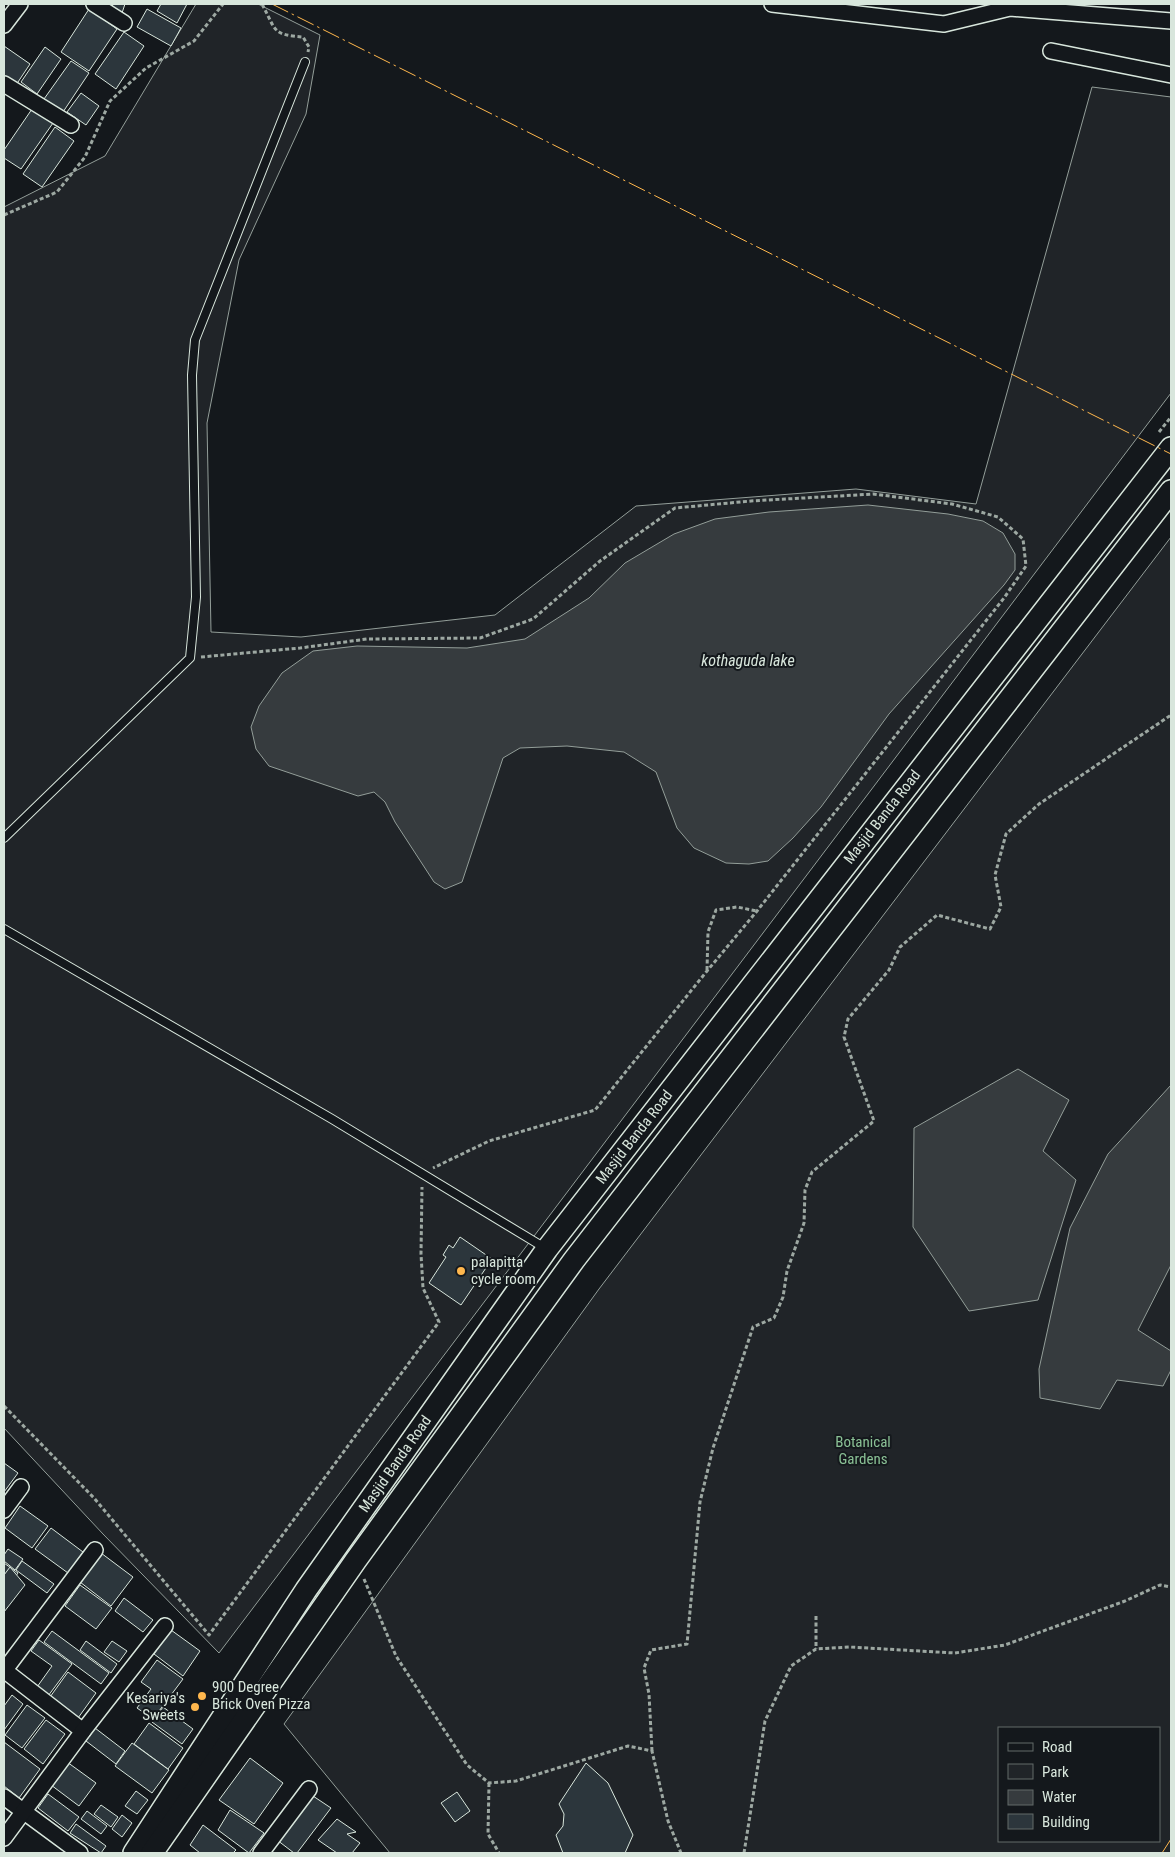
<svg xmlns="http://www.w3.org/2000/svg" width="1175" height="1857" viewBox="0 0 1175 1857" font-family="'Roboto Condensed',sans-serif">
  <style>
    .green { fill: #202428; stroke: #939e99; fill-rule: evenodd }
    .water { fill: #363b3e; stroke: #939e99 }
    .building { fill: #2c363c; stroke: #d8e6dc }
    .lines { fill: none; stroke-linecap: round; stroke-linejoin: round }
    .service-casing { stroke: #d8e6dc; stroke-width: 10 }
    .minor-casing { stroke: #d8e6dc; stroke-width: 18 }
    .secondary-casing { stroke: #d8e6dc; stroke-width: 24 }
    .path { stroke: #9da8a2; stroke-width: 3; stroke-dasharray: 4 2.5; stroke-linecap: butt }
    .service { stroke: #14181c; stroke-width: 8 }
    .minor { stroke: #14181c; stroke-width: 15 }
    .secondary { stroke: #14181c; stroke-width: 21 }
    .power { stroke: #ffb74d; stroke-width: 1; stroke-dasharray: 18 4 2.5 4; stroke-linecap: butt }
    .poi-dot { fill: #ffb74d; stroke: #14181c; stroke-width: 2 }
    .labels { text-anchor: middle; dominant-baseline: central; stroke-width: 4; stroke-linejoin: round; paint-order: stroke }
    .street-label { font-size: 15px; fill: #d8e6dc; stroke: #14181c }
    .poi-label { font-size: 15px; fill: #d8e6dc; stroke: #14181c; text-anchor: start }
    .park-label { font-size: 15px; fill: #8ac095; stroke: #14181c }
    .water-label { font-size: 16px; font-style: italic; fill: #d8e6dc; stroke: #14181c }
  </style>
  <rect width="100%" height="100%" fill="#14181c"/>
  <g class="green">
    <path d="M196,4H258L320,35L306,114L239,260L207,423L211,632L301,637L495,615L636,506L856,489L976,504L1092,87L1171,97V393L219,1653L103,1534L4,1428V207L105,156Z"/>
    <path d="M1171,537V1853H390L284,1724L599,1289ZM999,1728H1159V1841H999Z"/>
  </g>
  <g class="water">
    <path d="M868,505L948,514L983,521L1003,533L1015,554V570L1004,585L889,714L821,807L793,838L768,861L749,864L726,863L694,848L677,828L656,772L624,752L567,746L520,748L503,758L462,882L445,889L434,882L395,822L385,802L374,792L358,796L269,766L256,749L251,727L259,706L282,673L313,651L357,646L467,648L525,639L589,598L625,563L674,534L715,519L769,512Z"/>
    <path d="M1018,1069L1069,1100L1043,1151L1076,1180L1038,1300L969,1311L913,1227L914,1128Z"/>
    <path d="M1171,1085V1265L1138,1330L1171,1351V1370L1163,1386L1117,1380L1100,1409L1040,1398L1039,1369L1070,1228L1108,1154Z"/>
  </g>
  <g class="building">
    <path d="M113,4H125L122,13L111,10Z"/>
    <path d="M161,4H187L177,23L157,11Z"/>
    <path d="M89,9L117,29L89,71L61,52Z"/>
    <path d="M147,9L181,28L171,46L137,27Z"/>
    <path d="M124,32L144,46L116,89L95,74Z"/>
    <path d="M4,46L30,64L16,85L4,77Z"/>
    <path d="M45,47L61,59L37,94L21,82Z"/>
    <path d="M71,61L89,73L63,112L44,99Z"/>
    <path d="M81,93L99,106L86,125L67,112Z"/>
    <path d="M32,109L53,123L21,169L4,158V150Z"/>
    <path d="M55,127L74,141L42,187L23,174Z"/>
    <path d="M460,1237L492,1259L461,1305L429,1283L446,1257L443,1255L449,1245L453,1248Z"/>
    <path d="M4,1463L18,1473L4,1492Z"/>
    <path d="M20,1506L48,1526L32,1548L5,1528Z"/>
    <path d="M51,1528L83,1552L68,1573L35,1549Z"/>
    <path d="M8,1549L23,1559L15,1570L4,1561V1555Z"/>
    <path d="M101,1553L133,1577L111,1606L80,1582Z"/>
    <path d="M22,1561L54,1584L47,1593L16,1570Z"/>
    <path d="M4,1563L18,1573L4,1593Z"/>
    <path d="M10,1567L25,1585L4,1612V1575Z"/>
    <path d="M80,1585L112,1608L96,1629L65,1606Z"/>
    <path d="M124,1598L153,1620L143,1632L115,1611Z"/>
    <path d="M171,1630L200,1651L183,1676L154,1654Z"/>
    <path d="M52,1631L109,1673L101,1684L44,1642Z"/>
    <path d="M39,1640L72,1664L48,1696L37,1687L52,1666L31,1651Z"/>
    <path d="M86,1641L117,1664L111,1673L80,1650Z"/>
    <path d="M112,1641L127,1651L119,1662L104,1652Z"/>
    <path d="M157,1660L183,1679L153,1719L137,1708L151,1689L141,1682Z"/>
    <path d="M68,1672L96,1693L78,1718L50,1697Z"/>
    <path d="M12,1695L23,1704L4,1730V1706Z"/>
    <path d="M27,1705L45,1718L22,1748L5,1735Z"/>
    <path d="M163,1707L193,1729L182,1744L152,1722Z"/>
    <path d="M46,1720L65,1734L43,1764L24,1749Z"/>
    <path d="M149,1723L183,1748L168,1769L134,1744Z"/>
    <path d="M95,1728L125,1751L116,1764L86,1741Z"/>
    <path d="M4,1742L40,1769L19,1798L4,1786Z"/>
    <path d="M132,1743L169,1770L152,1793L115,1766Z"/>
    <path d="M250,1758L283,1783L254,1824L219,1800Z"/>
    <path d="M67,1762L96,1783L79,1806L51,1785Z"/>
    <path d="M586,1763L608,1783L633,1835L625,1853H563L556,1835L563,1826L564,1814L559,1804Z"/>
    <path d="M136,1791L148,1800L137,1814L125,1806Z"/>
    <path d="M457,1792L470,1811L455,1822L441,1803Z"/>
    <path d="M48,1794L79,1817L68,1831L38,1808Z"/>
    <path d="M310,1794L331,1808L297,1853H294L277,1840Z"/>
    <path d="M101,1805L118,1817L111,1827L94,1814Z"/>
    <path d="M230,1810L264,1833L249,1853L218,1830Z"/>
    <path d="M87,1811L107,1826L101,1834L81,1819Z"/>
    <path d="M122,1815L132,1823L122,1837L112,1829Z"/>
    <path d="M337,1819L356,1832L347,1834L360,1843L352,1853H337L318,1840Z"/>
    <path d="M76,1824L106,1846L101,1853L70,1833Z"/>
    <path d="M203,1825L236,1850L233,1853H200L190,1845Z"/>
  </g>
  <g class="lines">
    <defs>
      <g id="service">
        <path d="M4,838L190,658L196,597L192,375L195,340L305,62"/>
        <path d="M4,929L332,1119L545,1248"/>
      </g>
      <g id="minor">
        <path d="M94,4L124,23"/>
        <path d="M772,4L944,24L1010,8L1171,21"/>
        <path d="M4,25L20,4"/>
        <path d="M1051,51L1171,75"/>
        <path d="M4,84L71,125"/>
        <path d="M4,1510L21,1487"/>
        <path d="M4,1670L83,1731"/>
        <path d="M4,1671L95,1550"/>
        <path d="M4,1797L80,1853"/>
        <path d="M4,1838L83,1731L165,1626"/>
        <path d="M261,1853L309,1789"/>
      </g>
      <g id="secondary">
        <path d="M134,1853L306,1590L547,1249L1171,448"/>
        <path d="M152,1853L356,1560L574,1260L1171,491"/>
      </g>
    </defs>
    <use href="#service" class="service-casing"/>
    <use href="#minor" class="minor-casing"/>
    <use href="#secondary" class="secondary-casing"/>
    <g class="path">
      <path d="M263,4V6C276,30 272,35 303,37L309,47L308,52"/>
      <path d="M4,215L57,192L85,157L110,101L146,68L194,41L223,4"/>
      <path d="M1159,432L1171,417"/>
      <path d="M201,657L300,648L367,639L480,638L533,619L600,561L675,508L751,501L873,494L952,504L998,517L1023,539L1026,566L1004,598L757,911L707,971L595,1110L489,1141L433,1168"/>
      <path d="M707,970L708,932L716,910L737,907L757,911"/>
      <path d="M4,1406L94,1498L209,1635L439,1322L423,1288L421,1254L422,1187"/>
      <path d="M364,1579L396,1656L467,1765L489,1783L516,1781L628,1746L652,1751L668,1821L681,1853"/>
      <path d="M816,1616V1649"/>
      <path d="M652,1751L649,1694L644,1668L651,1650L687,1644L700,1502L713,1448L753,1327L774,1318L783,1297L787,1271L804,1223L805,1190L812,1172L874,1121L844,1037L848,1019L889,970L900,947L937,915L990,929L1001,907L995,875L1006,834L1039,804L1171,715"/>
      <path d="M489,1783L488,1834L499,1853"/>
      <path d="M744,1853L765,1721L791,1666L816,1649L849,1647L955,1653L1005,1645L1125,1601L1160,1585L1171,1587"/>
    </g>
    <use href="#service" class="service"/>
    <use href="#minor" class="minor"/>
    <use href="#secondary" class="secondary"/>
    <g class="power">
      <path d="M272,4L1171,454"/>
      <path d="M1162,1853L1171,1839"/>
    </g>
  </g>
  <g class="poi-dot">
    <circle cx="461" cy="1271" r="5"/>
    <circle cx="202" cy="1696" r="5"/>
    <circle cx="195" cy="1707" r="5"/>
  </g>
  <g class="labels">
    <g class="street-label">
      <text transform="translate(882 817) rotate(-52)">Masjid Banda Road</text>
      <text transform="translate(634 1137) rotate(-52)">Masjid Banda Road</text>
      <text transform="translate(395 1464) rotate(-55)">Masjid Banda Road</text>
    </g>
    <g class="poi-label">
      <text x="471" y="1262">palapitta<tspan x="471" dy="17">cycle room</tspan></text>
      <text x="212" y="1687">900 Degree<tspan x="212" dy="17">Brick Oven Pizza</tspan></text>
      <text x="185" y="1698" text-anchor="end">Kesariya's<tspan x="185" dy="17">Sweets</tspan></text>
    </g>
    <g class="park-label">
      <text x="863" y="1442">Botanical<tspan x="863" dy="17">Gardens</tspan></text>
    </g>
    <g class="water-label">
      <text x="748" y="660">kothaguda lake</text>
    </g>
  </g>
  <rect width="1175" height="1857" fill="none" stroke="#d8e6dc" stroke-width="10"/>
  <rect x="998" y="1727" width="162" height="115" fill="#14181c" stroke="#626a69"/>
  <rect x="1008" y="1743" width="25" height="8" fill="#14181c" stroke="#626a69"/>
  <text x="1042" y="1752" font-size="15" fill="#d8e6dc">Road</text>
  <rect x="1008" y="1764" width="25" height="15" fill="#202428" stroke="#626a69"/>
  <text x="1042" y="1777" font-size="15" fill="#d8e6dc">Park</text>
  <rect x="1008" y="1790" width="25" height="15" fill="#363b3e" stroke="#626a69"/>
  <text x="1042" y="1802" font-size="15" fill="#d8e6dc">Water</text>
  <rect x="1008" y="1814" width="25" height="15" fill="#2c363c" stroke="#626a69"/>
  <text x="1042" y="1827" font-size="15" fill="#d8e6dc">Building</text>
</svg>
